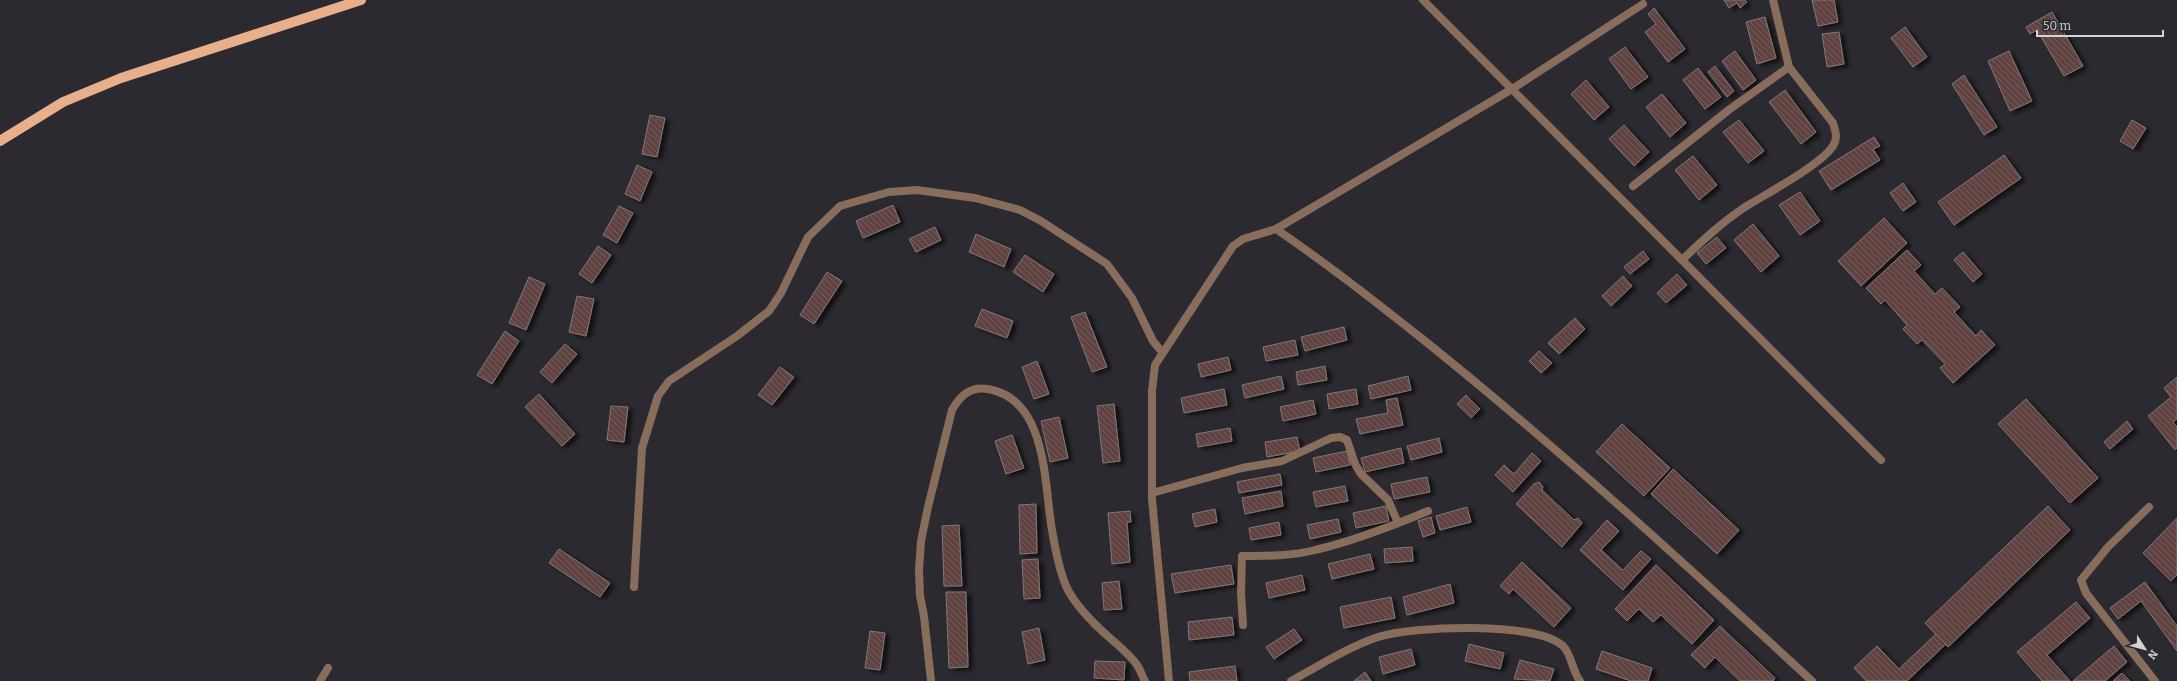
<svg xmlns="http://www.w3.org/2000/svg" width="2177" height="681" viewBox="0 0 2177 681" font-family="Bitter,serif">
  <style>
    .building { fill: url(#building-back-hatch); stroke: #807877; filter: url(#shadow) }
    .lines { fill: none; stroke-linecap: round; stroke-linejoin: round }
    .street { stroke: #896d5b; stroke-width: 8 }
    .primary { stroke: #e8af88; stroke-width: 10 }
  </style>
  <defs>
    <pattern id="building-back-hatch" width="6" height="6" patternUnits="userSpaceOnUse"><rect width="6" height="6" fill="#604341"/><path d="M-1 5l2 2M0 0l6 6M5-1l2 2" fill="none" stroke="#765d5c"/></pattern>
    <filter id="shadow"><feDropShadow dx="4.5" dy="2.5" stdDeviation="2" flood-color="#0009"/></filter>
  </defs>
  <rect width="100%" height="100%" fill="#2a2a30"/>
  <g class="building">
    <path d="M1724,0H1745L1747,2L1740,8L1737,3L1729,8Z"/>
    <path d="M1812,0H1834L1838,22L1818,26Z"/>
    <path d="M1654,8L1685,49L1668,62L1645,32L1656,24L1648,14Z"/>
    <path d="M2052,12L2083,66L2064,76L2037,30L2030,34L2026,27Z"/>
    <path d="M1765,17L1776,58L1757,64L1746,22Z"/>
    <path d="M1905,27L1927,57L1913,67L1891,38Z"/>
    <path d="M1839,32L1844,64L1827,67L1822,34Z"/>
    <path d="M1625,47L1648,77L1631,89L1609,59Z"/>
    <path d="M1735,51L1756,80L1743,90L1722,61Z"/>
    <path d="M2009,51L2032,101L2010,111L1988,61Z"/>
    <path d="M1715,66L1734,91L1727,97L1708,72Z"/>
    <path d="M1698,68L1721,97L1705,109L1683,80Z"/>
    <path d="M1964,75L1997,127L1984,135L1952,84Z"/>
    <path d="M1586,80L1609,107L1594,120L1571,94Z"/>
    <path d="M1785,90L1816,132L1801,144L1769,102Z"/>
    <path d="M1662,94L1686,123L1670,137L1646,107Z"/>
    <path d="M650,115L665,118L657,157L642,154Z"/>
    <path d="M1739,120L1764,151L1748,163L1723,132Z"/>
    <path d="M2132,120L2146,128L2133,149L2120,141Z"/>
    <path d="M1624,125L1649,152L1634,166L1609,139Z"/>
    <path d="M1874,137L1880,146L1873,149L1880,160L1831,190L1819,171Z"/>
    <path d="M2004,155L2021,178L1954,225L1938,202Z"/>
    <path d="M1693,156L1717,185L1699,200L1675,170Z"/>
    <path d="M637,165L652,172L640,201L625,194Z"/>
    <path d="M1903,183L1916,202L1903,211L1890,193Z"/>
    <path d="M1800,192L1820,221L1800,235L1779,205Z"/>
    <path d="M893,205L900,222L863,238L856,221Z"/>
    <path d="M619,206L633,213L617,243L603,235Z"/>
    <path d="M1884,218L1907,243L1861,286L1838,261Z"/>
    <path d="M1753,224L1779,256L1761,272L1734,240Z"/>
    <path d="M935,227L941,240L916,252L909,239Z"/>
    <path d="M976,234L1011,249L1004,267L969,252Z"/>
    <path d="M1717,237L1726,248L1706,264L1697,253Z"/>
    <path d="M598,246L611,255L592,283L579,274Z"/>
    <path d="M1907,250L1921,265L1914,271L1935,294L1942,288L1960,307L1954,312L1976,336L1981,330L1995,345L1953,383L1940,368L1945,364L1922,340L1917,344L1903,329L1907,325L1885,300L1881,304L1866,288Z"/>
    <path d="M1643,251L1649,259L1630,274L1624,267Z"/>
    <path d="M1963,252L1982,274L1973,282L1954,260Z"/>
    <path d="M1025,255L1054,274L1043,292L1013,272Z"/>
    <path d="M827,272L842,281L814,324L800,315Z"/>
    <path d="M1677,274L1687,285L1666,303L1657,293Z"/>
    <path d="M1623,276L1632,286L1611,306L1602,296Z"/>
    <path d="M529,277L545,284L526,330L509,323Z"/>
    <path d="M577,296L594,299L586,336L569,332Z"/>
    <path d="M982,309L1013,321L1007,338L975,326Z"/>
    <path d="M1085,312L1107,367L1092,372L1071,317Z"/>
    <path d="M1575,318L1585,329L1559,354L1548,343Z"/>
    <path d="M1344,327L1347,340L1305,351L1301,337Z"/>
    <path d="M505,331L519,341L492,384L477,375Z"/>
    <path d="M1295,340L1298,355L1266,361L1263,347Z"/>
    <path d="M565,344L577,354L552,383L540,372Z"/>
    <path d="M1539,351L1552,363L1541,373L1529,361Z"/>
    <path d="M1228,357L1231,370L1201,377L1198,364Z"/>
    <path d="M1037,361L1049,394L1034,399L1022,367Z"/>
    <path d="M1325,366L1327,380L1298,385L1296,372Z"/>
    <path d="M780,367L794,377L772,405L758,395Z"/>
    <path d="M1281,376L1284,389L1245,398L1242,385Z"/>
    <path d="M1408,376L1411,390L1371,399L1368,386Z"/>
    <path d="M2177,377V419L2173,422L2177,427V448L2175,450L2148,416L2171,397L2164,388Z"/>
    <path d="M1224,389L1227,405L1184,413L1181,398Z"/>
    <path d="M1356,389L1358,404L1329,409L1327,394Z"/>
    <path d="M539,394L575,434L562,446L525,407Z"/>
    <path d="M1466,395L1480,409L1471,418L1457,404Z"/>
    <path d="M1397,398L1403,425L1360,434L1356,419L1388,413L1386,400Z"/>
    <path d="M2026,399L2098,478L2070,503L1998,424Z"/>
    <path d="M1313,400L1316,414L1283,421L1280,407Z"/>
    <path d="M1114,404L1120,461L1103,463L1097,406Z"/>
    <path d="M611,406L628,407L624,442L607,440Z"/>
    <path d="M1059,417L1068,458L1050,462L1041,421Z"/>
    <path d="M2127,421L2133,429L2110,449L2104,442Z"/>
    <path d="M1622,424L1670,468L1644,496L1596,452Z"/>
    <path d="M1230,428L1232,441L1198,447L1196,434Z"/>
    <path d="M1012,435L1024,468L1006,474L995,441Z"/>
    <path d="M1297,437L1300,451L1267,457L1265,442Z"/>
    <path d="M1439,438L1442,452L1411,460L1407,446Z"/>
    <path d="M1401,448L1404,463L1365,472L1361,458Z"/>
    <path d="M1347,451L1350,465L1316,472L1313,458Z"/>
    <path d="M1532,453L1541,461L1513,492L1495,475L1504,465L1514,474Z"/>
    <path d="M1673,469L1739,530L1717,554L1651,494Z"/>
    <path d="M1280,474L1282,485L1239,493L1237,482Z"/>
    <path d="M1427,477L1430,492L1394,499L1391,484Z"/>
    <path d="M1539,482L1543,487L1542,490L1574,520L1578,518L1582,523L1562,547L1516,504L1534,484Z"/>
    <path d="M1345,486L1348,501L1316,507L1313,492Z"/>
    <path d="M1281,491L1283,506L1245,514L1242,498Z"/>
    <path d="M1036,504L1037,553L1020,554L1019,505Z"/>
    <path d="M1386,506L1389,521L1356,528L1353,513Z"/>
    <path d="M2048,506L2070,530L1948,647L1925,623Z"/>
    <path d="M1467,507L1471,522L1440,530L1436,516Z"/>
    <path d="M1215,509L1217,522L1195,527L1192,514Z"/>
    <path d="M1130,511L1131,522H1127L1130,562L1112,564L1108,513Z"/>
    <path d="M1431,517L1435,533L1423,537L1418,521Z"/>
    <path d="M2177,518V575L2171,581L2143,553Z"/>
    <path d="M1338,519L1341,532L1310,539L1307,525Z"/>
    <path d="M1607,520L1619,531L1601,550L1623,570L1641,551L1651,559L1623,590L1580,550Z"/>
    <path d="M1279,522L1281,535L1251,540L1249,528Z"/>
    <path d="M959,525L962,586H944L942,526Z"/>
    <path d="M1412,547L1413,561L1385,563L1384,549Z"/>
    <path d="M559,549L610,583L600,597L549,563Z"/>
    <path d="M1370,554L1374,569L1332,579L1328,564Z"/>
    <path d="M1038,559L1040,598L1024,599L1022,560Z"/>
    <path d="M1522,562L1571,608L1554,627L1513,589L1509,594L1500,586Z"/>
    <path d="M1231,565L1234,584L1175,593L1171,574Z"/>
    <path d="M1656,565L1714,620L1692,644L1661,615L1653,622L1639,609L1627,621L1615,609Z"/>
    <path d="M1302,575L1305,590L1269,598L1266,583Z"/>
    <path d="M1119,581L1122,609L1104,610L1102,583Z"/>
    <path d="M2145,582L2177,626V651L2141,601L2118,619L2110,608Z"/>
    <path d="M1450,584L1454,603L1407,615L1403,597Z"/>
    <path d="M946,592H966L968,667L949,668Z"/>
    <path d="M1391,597L1395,618L1344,628L1340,607Z"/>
    <path d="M2076,602L2090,618L2047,655L2070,681H2042L2017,652Z"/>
    <path d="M1232,617L1234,635L1189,640L1188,622Z"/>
    <path d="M1720,626L1775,678L1773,681H1740L1715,657L1705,668L1691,655Z"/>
    <path d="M1039,628L1045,660L1028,664L1022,632Z"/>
    <path d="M1294,629L1302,640L1274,659L1266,647Z"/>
    <path d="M870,631L885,633L880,670L865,668Z"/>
    <path d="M1936,634L1946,644L1907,681H1866L1854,668L1877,646L1899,669Z"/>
    <path d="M1469,644L1504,653L1500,669L1465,661Z"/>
    <path d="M2114,646L2127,662L2105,681H2073Z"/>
    <path d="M1411,649L1415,665L1383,674L1379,657Z"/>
    <path d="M1602,651L1652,668L1648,681H1631L1596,669Z"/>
    <path d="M1520,660L1554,669L1550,681L1514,679Z"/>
    <path d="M1095,661L1125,662L1124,680L1094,678Z"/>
    <path d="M1235,666L1237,681H1190L1189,672Z"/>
    <path d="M1365,672L1371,681H1354Z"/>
    <path d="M2122,673L2130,681H2113Z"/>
  </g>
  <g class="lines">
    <g class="street">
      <path d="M1423,0L1881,460"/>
      <path d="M1633,186L1730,109L1789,67"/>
      <path d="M1276,229C1326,263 1373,300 1420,337C1556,446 1684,563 1812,681"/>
      <path d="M1682,260C1702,241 1721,223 1745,207C1764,195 1825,163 1834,144C1838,137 1835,130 1833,123L1789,67L1773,0"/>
      <path d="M1152,493L1242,468L1282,461L1331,438L1340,437L1347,440L1355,464L1361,474L1388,500L1398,523"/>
      <path d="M2149,507L2108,547L2081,580L2086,593L2155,681"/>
      <path d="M634,587L642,448L658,396L669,381L737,336L769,311L781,293L808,237L840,206L889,192L917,190L975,198L1020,210L1041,221L1107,264L1132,298L1153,341L1162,352"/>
      <path d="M1243,625L1241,593L1242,556C1267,556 1292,556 1315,550C1354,541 1392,526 1428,511"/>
      <path d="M320,681L328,668"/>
      <path d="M931,681L924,616L920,596L919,570L921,541L928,507L952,410C960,396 970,386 988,389C1048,399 1044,485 1052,530C1055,548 1059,569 1066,586C1075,606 1095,625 1111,639C1120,647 1130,655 1137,665C1140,669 1142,676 1145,681"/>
      <path d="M1169,681L1152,499V391L1155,365L1233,246L1243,239L1276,229L1428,139L1512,89L1643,4"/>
      <path d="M1291,681C1319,666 1348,647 1378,637C1412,626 1536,621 1563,646C1572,655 1572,671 1580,681"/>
    </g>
    <path class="primary" d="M0,141L63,102L121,78L361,0"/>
  </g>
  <g transform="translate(2145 649) rotate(126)" stroke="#2a2a30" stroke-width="3" paint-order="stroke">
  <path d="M0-3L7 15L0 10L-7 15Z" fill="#d2d3d6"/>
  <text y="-6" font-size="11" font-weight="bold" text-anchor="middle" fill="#d2d3d6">N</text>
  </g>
  <path d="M2037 30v6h126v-6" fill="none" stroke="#d2d3d6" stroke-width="2"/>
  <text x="2043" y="30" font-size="12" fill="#d2d3d6" stroke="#2a2a30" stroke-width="3" paint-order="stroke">50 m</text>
</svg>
